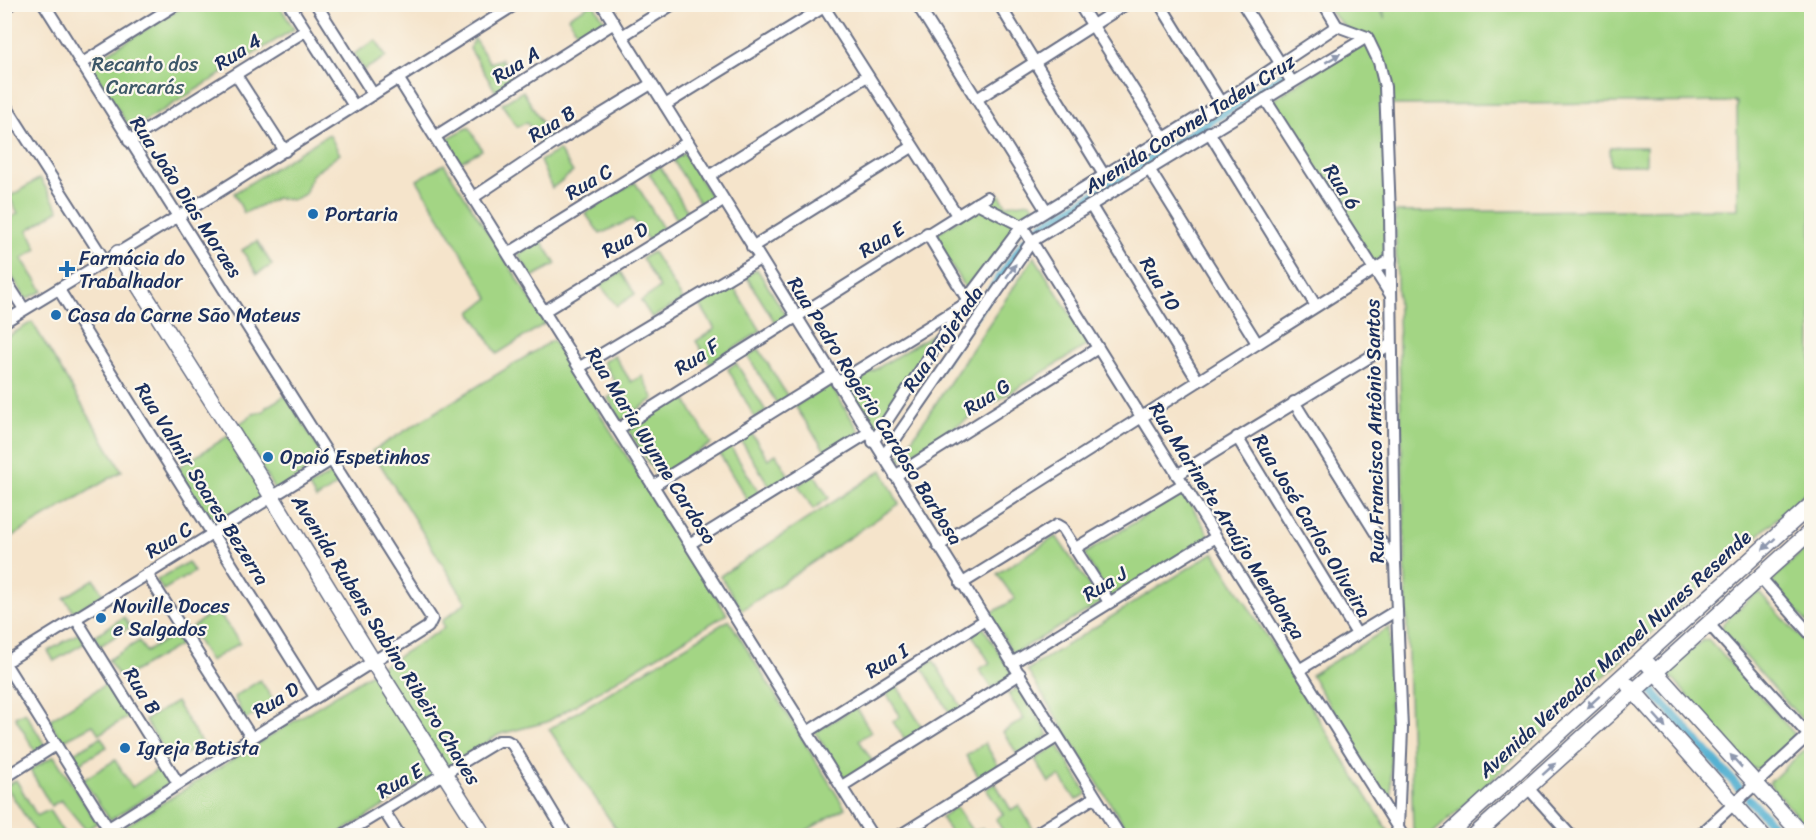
<svg xmlns="http://www.w3.org/2000/svg" width="1816" height="840" viewBox="0 0 1816 840" font-family="Sriracha,sans-serif">
  <style>
    .green { fill: #a3d584; stroke: #5f8271; stroke-width: 1.5 }
    .lines { fill: none; stroke-linecap: round; stroke-linejoin: round }
    .canal { stroke: #54b1d2; stroke-width: 9 }
    .street-casing { stroke: #676e84; stroke-width: 14 }
    .secondary-casing { stroke: #676e84; stroke-width: 18 }
    .street { stroke: #fff; stroke-width: 10 }
    .secondary { stroke: #fff; stroke-width: 15 }
    .oneway { fill: #8d97ae }
    .poi-dot { fill: #1f6fb2; stroke: #fbf7ec; stroke-width: 2 }
    .labels { text-anchor: middle; dominant-baseline: central; stroke-width: 4.5; stroke-linejoin: round; paint-order: stroke }
    .street-label { font-size: 20px; fill: #1b2f5e; stroke: #fbf7ec }
    .park-label { font-size: 20px; fill: #3d5868; stroke: #fbf7ec }
    .poi-label { font-size: 20px; fill: #1b2f5e; stroke: #fbf7ec; text-anchor: start }
  </style>
  <rect width="100%" height="100%" fill="#fbf7ec"/>
  <filter id="ink" filterUnits="userSpaceOnUse"><feTurbulence type="fractalNoise" baseFrequency=".0167" numOctaves="2"/><feDisplacementMap in="SourceGraphic" scale="12" xChannelSelector="R" yChannelSelector="G"/><feConvolveMatrix kernelMatrix="1 2 1 2 8 2 1 2 1" color-interpolation-filters="sRGB"/></filter>
  <filter id="wash" filterUnits="userSpaceOnUse"><feTurbulence type="fractalNoise" baseFrequency=".008" numOctaves="4" result="noise"/><feDisplacementMap in="SourceGraphic" scale="24" xChannelSelector="R" yChannelSelector="G"/><feGaussianBlur stdDeviation="1.35" result="paint"/><feColorMatrix in="noise" values="0 0 0 0 0 0 0 0 0 0 0 0 0 0 0 0 0 1.4 0 .05"/><feComposite in="paint" operator="in"/></filter>
  <g filter="url(#wash)">
    <rect width="100%" height="100%" fill="#f5e4cb"/>
    <g class="green">
      <path d="M186,5H279L294,29L131,130L89,64Z"/>
      <path d="M590,5H594L607,24L582,40L568,17Z"/>
      <path d="M1324,5H1378L1385,19L1382,5H1811V487L1431,835H1417L1413,829L1395,212L1738,209L1737,102L1393,105L1386,100L1391,259L1374,270L1271,101L1366,38L1346,28Z"/>
      <path d="M474,38L490,63L501,59L514,81L496,92L470,49Z"/>
      <path d="M376,40L386,57L364,70L354,54Z"/>
      <path d="M523,91L551,138L541,145L527,122L517,127L502,104Z"/>
      <path d="M469,127L482,150L460,162L446,139Z"/>
      <path d="M329,134L340,154L312,175L305,194L293,200L277,198L244,213L234,193Z"/>
      <path d="M1610,147H1646V165H1611Z"/>
      <path d="M559,150L573,172L552,188L540,161Z"/>
      <path d="M684,153L714,201L703,208L673,160Z"/>
      <path d="M444,164L546,323L497,354L471,312L489,298L417,180Z"/>
      <path d="M660,166L689,214L678,221L649,173Z"/>
      <path d="M40,178L59,210L28,230L37,249L22,259L43,291L26,299L5,265V222L18,213L9,197Z"/>
      <path d="M635,182L664,230L649,241L632,219L600,234L585,213Z"/>
      <path d="M999,194L1006,205L1030,202L1038,211L968,292L932,236Z"/>
      <path d="M541,240L556,264L532,277L518,254Z"/>
      <path d="M257,241L272,265L257,274L242,250Z"/>
      <path d="M653,252L683,300L652,318L641,301L660,288L642,258Z"/>
      <path d="M1034,256L1089,344L895,464L1034,257Z"/>
      <path d="M757,269L787,317L776,324L746,276Z"/>
      <path d="M621,272L635,294L617,306L600,285Z"/>
      <path d="M731,283L761,331L710,364L696,341L715,329L699,303Z"/>
      <path d="M32,322L122,471L5,541V338Z"/>
      <path d="M944,327L874,431L847,387Z"/>
      <path d="M553,340L727,614L547,722L500,734L337,835L122,836L119,830L444,628L442,621L466,602L372,451Z"/>
      <path d="M759,349L788,397L777,404L748,356Z"/>
      <path d="M614,355L631,382L642,376L654,399L620,421L608,398L620,390L603,362Z"/>
      <path d="M736,363L766,411L755,418L728,369Z"/>
      <path d="M830,384L860,432L826,452L795,406Z"/>
      <path d="M286,395L326,461L275,491L238,425L253,414L264,411L266,407Z"/>
      <path d="M684,397L711,444L657,477L627,428Z"/>
      <path d="M751,433L768,459L776,454L789,476L770,487L740,439Z"/>
      <path d="M228,436L265,495L213,527L176,469Z"/>
      <path d="M730,446L760,494L748,501L719,453Z"/>
      <path d="M882,470L899,504L742,610L720,576Z"/>
      <path d="M334,472L340,483L316,499L309,487Z"/>
      <path d="M815,475L829,498L813,509L798,485Z"/>
      <path d="M1183,492L1211,538L1110,597L1084,554Z"/>
      <path d="M1056,536L1101,603L1013,654L990,614L1015,599L997,574Z"/>
      <path d="M1811,547L1812,548L1811,627L1773,584L1774,578L1806,548Z"/>
      <path d="M1214,552L1391,835H1130L1027,670Z"/>
      <path d="M188,562L194,572L163,590L157,580Z"/>
      <path d="M94,579L103,594L74,612L64,598Z"/>
      <path d="M1760,593L1811,649V723L1804,722L1722,630L1723,623L1755,594Z"/>
      <path d="M216,609L240,643L210,661L190,629Z"/>
      <path d="M124,617L130,627L100,646L94,636Z"/>
      <path d="M729,620L845,808L799,835H620L549,729Z"/>
      <path d="M983,627L1013,675L992,688L979,669L990,663L972,634Z"/>
      <path d="M1390,627L1391,806L1311,675Z"/>
      <path d="M79,633L85,643L54,661L48,651Z"/>
      <path d="M173,635L180,645L121,679L108,660L139,641L146,652Z"/>
      <path d="M1708,639L1793,732V740L1761,769L1752,768L1670,676L1671,669L1703,640Z"/>
      <path d="M933,660L962,708L951,715L922,667Z"/>
      <path d="M260,680L275,702L245,720L234,697Z"/>
      <path d="M109,682L130,716L99,734L93,725L62,741L49,720Z"/>
      <path d="M896,684L925,732L907,742L893,722L900,716L885,691Z"/>
      <path d="M1019,687L1049,735L1018,755L1003,732L1024,719L1008,694Z"/>
      <path d="M176,702L202,744L172,762L145,720Z"/>
      <path d="M856,707L871,732L859,740L874,764L845,780L815,732Z"/>
      <path d="M25,712L46,747L36,753L15,717Z"/>
      <path d="M101,737L107,747L75,766L69,756Z"/>
      <path d="M985,743L999,767L980,779L966,756Z"/>
      <path d="M1058,745L1087,794L1076,800L1060,776L1049,783L1035,759Z"/>
      <path d="M1808,750L1812,754L1811,833L1769,783L1803,751Z"/>
      <path d="M54,756L97,823L86,830L61,800L51,806L30,770Z"/>
      <path d="M115,760L132,787L161,767L172,782L110,820L83,780Z"/>
      <path d="M16,780L37,816L49,810L65,835H37L6,786Z"/>
      <path d="M995,783L1011,810L1019,805L1033,829L1023,835H1005L996,819L1003,814L986,789Z"/>
      <path d="M956,807L973,832L982,828L987,835H952L941,817Z"/>
    </g>
    <g class="lines">
      <g class="canal">
        <path d="M1134,170L1283,75"/>
        <path d="M1035,230L1121,178"/>
        <path d="M930,380L1025,241"/>
        <path d="M1651,690L1739,788"/>
        <path d="M1749,799L1782,836"/>
      </g>
    </g>
  </g>
  <g filter="url(#ink)">
    <g class="lines">
      <defs>
        <g id="street">
          <path d="M44,4L432,619L428,627L96,836"/>
          <path d="M289,4L354,106"/>
          <path d="M316,4L373,94"/>
          <path d="M602,4L1120,836"/>
          <path d="M822,4L957,215"/>
          <path d="M917,4L1046,210"/>
          <path d="M999,4L1104,175"/>
          <path d="M1079,4L1164,138"/>
          <path d="M1160,4L1221,103"/>
          <path d="M1243,4L1292,82"/>
          <path d="M1324,4L1337,26"/>
          <path d="M4,8L11,4"/>
          <path d="M1337,26L1367,37"/>
          <path d="M622,36L673,4"/>
          <path d="M1367,37L1379,62L1385,87L1390,214L1395,564L1402,729L1398,828"/>
          <path d="M81,64L177,4"/>
          <path d="M236,75L285,151"/>
          <path d="M398,78L872,836"/>
          <path d="M977,99L1126,4"/>
          <path d="M1265,99L1390,294"/>
          <path d="M4,103L105,261"/>
          <path d="M665,105L824,7"/>
          <path d="M1209,132L1316,306"/>
          <path d="M436,136L614,23"/>
          <path d="M129,141L305,31"/>
          <path d="M1149,169L1257,343"/>
          <path d="M709,176L867,76"/>
          <path d="M474,197L553,144L651,84"/>
          <path d="M977,203L1022,226"/>
          <path d="M1091,206L1198,381"/>
          <path d="M1022,226L1403,836"/>
          <path d="M927,233L967,299"/>
          <path d="M752,247L912,147"/>
          <path d="M509,253L688,142"/>
          <path d="M4,278L24,309"/>
          <path d="M59,290L315,697"/>
          <path d="M546,310L723,201"/>
          <path d="M4,322L220,191L516,4"/>
          <path d="M580,367L760,259"/>
          <path d="M837,383L962,306"/>
          <path d="M1294,402L1395,564"/>
          <path d="M618,429L987,197"/>
          <path d="M1237,437L1357,634"/>
          <path d="M873,442L967,299L1022,226L1221,103L1337,26"/>
          <path d="M883,457L1032,241L1367,37"/>
          <path d="M1177,475L1391,344"/>
          <path d="M895,476L1098,348"/>
          <path d="M653,486L832,375"/>
          <path d="M691,543L868,433"/>
          <path d="M938,546L1391,259"/>
          <path d="M1074,549L1183,484"/>
          <path d="M147,574L251,737"/>
          <path d="M1760,577L1812,636"/>
          <path d="M961,584L1057,525L1062,528L1109,602"/>
          <path d="M76,619L178,783"/>
          <path d="M1708,623L1812,739"/>
          <path d="M4,662L113,836"/>
          <path d="M4,663L333,459"/>
          <path d="M1012,663L1216,537"/>
          <path d="M1299,670L1397,610"/>
          <path d="M809,731L985,620"/>
          <path d="M4,778L56,745"/>
          <path d="M842,786L1020,674"/>
          <path d="M1528,788L1571,836"/>
          <path d="M384,811L400,836"/>
          <path d="M341,836L498,741H507L512,744L567,836"/>
          <path d="M899,836L1057,737"/>
          <path d="M1032,836L1095,797"/>
          <path d="M1699,836L1812,732"/>
        </g>
        <g id="secondary">
          <path d="M118,253L250,461L372,660L484,836"/>
          <path d="M1648,664L1803,836"/>
          <path d="M1629,686L1763,836"/>
          <path d="M1446,836L1812,504"/>
          <path d="M1474,836L1812,530"/>
        </g>
      </defs>
      <use href="#street" class="street-casing"/>
      <use href="#secondary" class="secondary-casing"/>
      <use href="#street" class="street"/>
      <use href="#secondary" class="secondary"/>
    </g>
    <defs><path id="oneway-solid" d="M-6-.8H1V-3.2L6.5 0L1 3.2V.8H-6Z" transform="scale(1.5)"/></defs>
    <g class="oneway">
      <use href="#oneway-solid" transform="translate(1333 58) rotate(-31)"/>
      <use href="#oneway-solid" transform="translate(1011 271) rotate(-55)"/>
      <use href="#oneway-solid" transform="translate(1769 544) rotate(137)"/>
      <use href="#oneway-solid" transform="translate(1593 702) rotate(138)"/>
      <use href="#oneway-solid" transform="translate(1660 721) rotate(48)"/>
      <use href="#oneway-solid" transform="translate(1736 761) rotate(-132)"/>
      <use href="#oneway-solid" transform="translate(1549 769) rotate(-42)"/>
    </g>
  </g>
  <g class="poi-dot">
    <circle cx="313" cy="214" r="6"/>
    <path d="M64 260h6v6h6v6h-6v6h-6v-6h-6v-6h6z"/>
    <circle cx="56" cy="315" r="6"/>
    <circle cx="268" cy="457" r="6"/>
    <circle cx="101" cy="618" r="6"/>
    <circle cx="125" cy="748" r="6"/>
  </g>
  <g class="labels">
    <g class="street-label">
      <text transform="translate(238 52) rotate(-32)">Rua 4</text>
      <text transform="translate(516 65) rotate(-32)">Rua A</text>
      <text transform="translate(552 124) rotate(-32)">Rua B</text>
      <text transform="translate(1190 124) rotate(-32)">Avenida Coronel Tadeu Cruz</text>
      <text transform="translate(589 182) rotate(-31)">Rua C</text>
      <text transform="translate(1342 187) rotate(57)">Rua 6</text>
      <text transform="translate(186 197) rotate(57)">Rua João Dias Moraes</text>
      <text transform="translate(625 240) rotate(-31)">Rua D</text>
      <text transform="translate(882 240) rotate(-32)">Rua E</text>
      <text transform="translate(1160 284) rotate(59)">Rua 10</text>
      <text transform="translate(943 339) rotate(-55)">Rua Projetada</text>
      <text transform="translate(697 357) rotate(-33)">Rua F</text>
      <text transform="translate(987 397) rotate(-32)">Rua G</text>
      <text transform="translate(875 411) rotate(58)">Rua Pedro Rogério Cardoso Barbosa</text>
      <text transform="translate(1375 431) rotate(-91)">Rua Francisco Antônio Santos</text>
      <text transform="translate(651 446) rotate(58)">Rua Maria Wynne Cardoso</text>
      <text transform="translate(202 484) rotate(58)">Rua Valmir Soares Bezerra</text>
      <text transform="translate(1227 521) rotate(58)">Rua Marinete Araújo Mendonça</text>
      <text transform="translate(1312 526) rotate(59)">Rua José Carlos Oliveira</text>
      <text transform="translate(169 540) rotate(-32)">Rua C</text>
      <text transform="translate(1105 584) rotate(-32)">Rua J</text>
      <text transform="translate(386 640) rotate(58)">Avenida Rubens Sabino Ribeiro Chaves</text>
      <text transform="translate(1615 654) rotate(-42)">Avenida Vereador Manoel Nunes Resende</text>
      <text transform="translate(887 661) rotate(-32)">Rua I</text>
      <text transform="translate(142 691) rotate(58)">Rua B</text>
      <text transform="translate(276 700) rotate(-32)">Rua D</text>
      <text transform="translate(400 781) rotate(-30)">Rua E</text>
    </g>
    <g class="park-label">
      <text x="145" y="64">Recanto dos<tspan x="145" dy="23">Carcarás</tspan></text>
    </g>
    <g class="poi-label">
      <text x="325" y="214">Portaria</text>
      <text x="79" y="258">Farmácia do<tspan x="79" dy="23">Trabalhador</tspan></text>
      <text x="68" y="315">Casa da Carne São Mateus</text>
      <text x="280" y="457">Opaió Espetinhos</text>
      <text x="113" y="606">Noville Doces<tspan x="113" dy="23">e Salgados</tspan></text>
      <text x="137" y="748">Igreja Batista</text>
    </g>
  </g>
  <rect width="1816" height="840" fill="none" stroke="#fbf7ec" stroke-width="24"/>
</svg>
